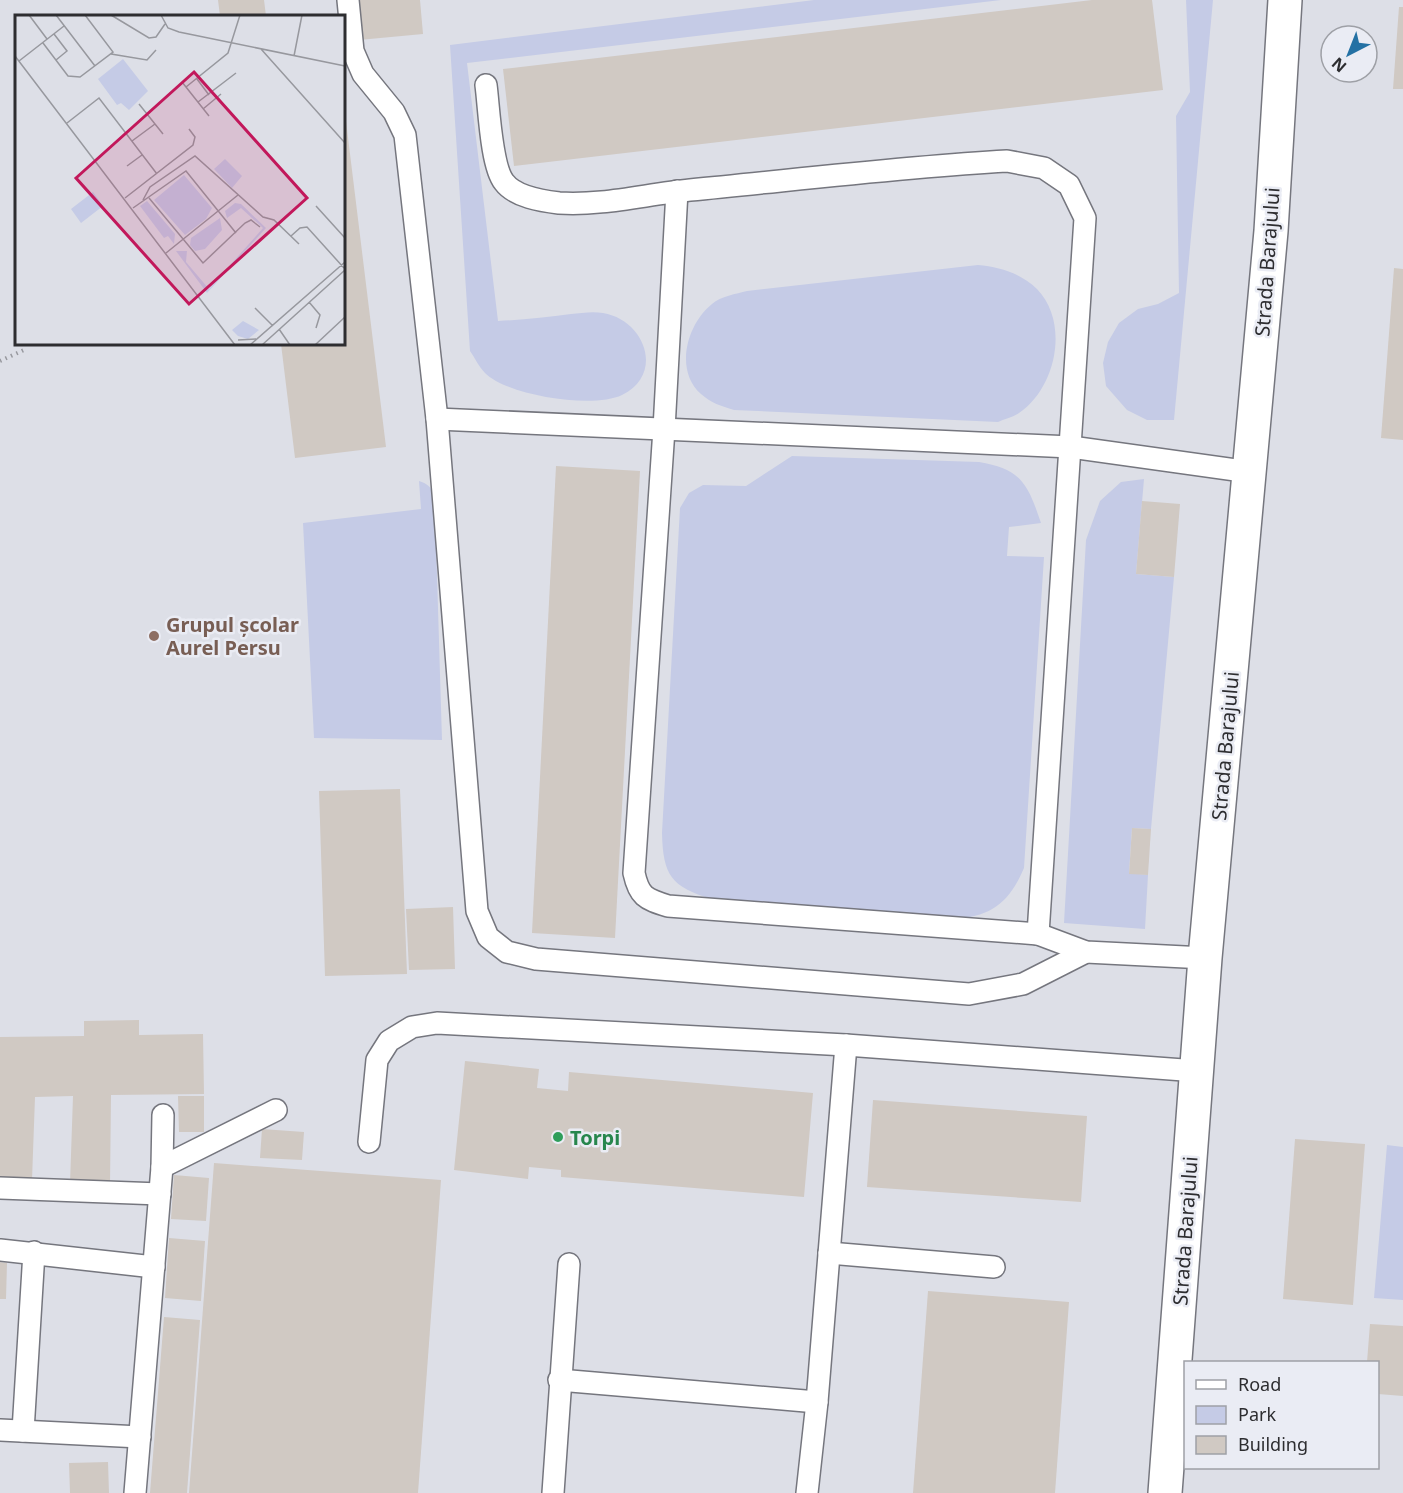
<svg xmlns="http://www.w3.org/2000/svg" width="1403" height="1493" viewBox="0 0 1403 1493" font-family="'Noto Sans',sans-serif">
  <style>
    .green { fill: #c5cbe6 }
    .building { fill: #d0c9c3 }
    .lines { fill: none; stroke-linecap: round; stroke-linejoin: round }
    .service-casing { stroke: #75767e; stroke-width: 24 }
    .secondary-casing { stroke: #75767e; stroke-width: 36 }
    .path { stroke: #98999f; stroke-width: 4; stroke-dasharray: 1.5 4.5; stroke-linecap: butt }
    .service { stroke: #fff; stroke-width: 21 }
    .secondary { stroke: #fff; stroke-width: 33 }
    .education-dot { fill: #8d6e63; stroke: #eaecf4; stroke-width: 2 }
    .leisure-dot { fill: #2e9e5b; stroke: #eaecf4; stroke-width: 2 }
    .labels { text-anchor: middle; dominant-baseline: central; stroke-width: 5; stroke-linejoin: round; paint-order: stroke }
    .street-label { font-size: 20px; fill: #2d2d30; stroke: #eaecf4 }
    .education-label { font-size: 20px; font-weight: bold; fill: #785e54; stroke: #eaecf4; text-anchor: start }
    .leisure-label { font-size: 20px; font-weight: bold; fill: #27864d; stroke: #eaecf4; text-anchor: start }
    .inset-road { fill: none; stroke: #97989e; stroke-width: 1.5 }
    .view { fill: #c2185b; fill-opacity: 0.15; stroke: #c2185b; stroke-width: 3 }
    .inset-edge { fill: none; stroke: #2d2d30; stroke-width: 3 }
  </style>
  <rect width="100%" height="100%" fill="#dddfe7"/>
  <g class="green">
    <path d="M814,0H1001L467,63L498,321C522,320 547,317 571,314C581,313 593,311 603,313C645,320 665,374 622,395C593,409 508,396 485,373C479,367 475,358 470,351L450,45Z"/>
    <path d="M1186,0H1213L1174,420H1147L1127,410L1106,386L1103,363L1108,342L1119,323L1138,309L1158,304L1179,293L1176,116L1190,92Z"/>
    <path d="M978,265C1000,267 1020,273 1037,289C1070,323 1056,388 1019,413C1013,417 1004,419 998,422L734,410C721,406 711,403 701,394C674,370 687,324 712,304C721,296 736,294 747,291Z"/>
    <path d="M792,456L979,462C1022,469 1028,485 1041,523L1009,527L1007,556L1044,557L1024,868C1009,903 991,917 953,919L712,899C671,887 663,875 662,833L680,508L689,493L703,485L746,486Z"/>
    <path d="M1144,479L1136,574L1174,577L1151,829L1132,828L1129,873L1148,875L1145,929L1064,923L1086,540L1100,501L1121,482Z"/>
    <path d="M419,481C435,486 433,494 435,510L442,740L314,738L303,523L421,509Z"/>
    <path d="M1387,1145L1403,1147V1300L1374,1298Z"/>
  </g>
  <g class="building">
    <path d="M218,0H264L266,16H220Z"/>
    <path d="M355,0H420L423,34L359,40Z"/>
    <path d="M1092,0H1152L1163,90L514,166L503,69Z"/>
    <path d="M1399,7H1403V89H1393Z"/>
    <path d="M344,105L386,447L295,458L281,344H344Z"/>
    <path d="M1394,268L1403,269V440L1381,438Z"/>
    <path d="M556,466L640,471L615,938L532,933Z"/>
    <path d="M1142,501L1180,504L1174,577L1136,574Z"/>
    <path d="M400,789L407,974L325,976L319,791Z"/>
    <path d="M1132,828L1151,829L1148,875L1129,874Z"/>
    <path d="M453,907L455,969L409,970L406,909Z"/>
    <path d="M139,1020V1035L203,1034L204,1094L111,1095L110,1185L70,1184L73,1096L35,1097L32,1180L0,1179V1037L84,1036V1021Z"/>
    <path d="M465,1061L539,1069L537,1088L568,1091L569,1072L813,1093L804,1197L561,1177V1170L529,1167L528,1179L454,1170Z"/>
    <path d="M178,1096H204V1132H179Z"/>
    <path d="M873,1100L1087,1116L1081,1202L867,1187Z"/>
    <path d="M262,1129L304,1132L302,1160L260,1158Z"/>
    <path d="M1295,1139L1365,1144L1353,1305L1283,1299Z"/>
    <path d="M214,1163L441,1180L418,1493H189Z"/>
    <path d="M174,1175L209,1178L206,1221L171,1219Z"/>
    <path d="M169,1238L205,1241L201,1301L165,1298Z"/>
    <path d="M0,1262L7,1263L6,1299H0Z"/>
    <path d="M928,1291L1069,1302L1055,1493H913Z"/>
    <path d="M164,1317L200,1320L187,1493H150Z"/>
    <path d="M1370,1324L1403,1326V1396L1378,1394V1362H1367Z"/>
    <path d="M108,1462L109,1493H70L69,1463Z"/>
  </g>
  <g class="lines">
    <defs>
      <g id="service">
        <path d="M348,0L353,51L363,74L394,112L405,135L437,419L477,911L488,937L507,952L536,959L969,994L1023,984L1086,952"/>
        <path d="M486,85C489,107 491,166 504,182C515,197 542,201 559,203C602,206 647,194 690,190C795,180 901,167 1007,161L1044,168L1069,185L1085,218L1038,934"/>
        <path d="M677,191L664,429L634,873C639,896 645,899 668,906L1038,934L1086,952L1205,958"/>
        <path d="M437,419L1071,447L1250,472"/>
        <path d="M369,1142L377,1060L389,1041L412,1027L437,1023L846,1045L1197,1071"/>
        <path d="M162,1167L276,1110"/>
        <path d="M0,1188L160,1194"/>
        <path d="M0,1250L154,1267"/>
        <path d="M829,1253L994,1267"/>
        <path d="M559,1380L817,1402"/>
        <path d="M0,1430L140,1437"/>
        <path d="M23,1431L34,1252"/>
        <path d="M135,1493L162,1167L163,1115"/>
        <path d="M553,1493L569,1264"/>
        <path d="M807,1493L817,1402L846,1045"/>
      </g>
      <path id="secondary" d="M1165,1493L1205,958L1271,231L1285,0"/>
    </defs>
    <use href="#service" class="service-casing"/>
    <use href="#secondary" class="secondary-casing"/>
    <path class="path" d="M0,361L26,349"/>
    <use href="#service" class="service"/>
    <use href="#secondary" class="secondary"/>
  </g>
  <circle class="education-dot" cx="154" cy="636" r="6"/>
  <circle class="leisure-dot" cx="558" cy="1137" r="6"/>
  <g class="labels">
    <g class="street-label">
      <text transform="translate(1267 262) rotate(-86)">Strada Barajului</text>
      <text transform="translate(1225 746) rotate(-85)">Strada Barajului</text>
      <text transform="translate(1185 1231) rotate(-86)">Strada Barajului</text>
    </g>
    <g class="education-label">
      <text x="166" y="624">Grupul școlar<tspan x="166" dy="23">Aurel Persu</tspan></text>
    </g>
    <g class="leisure-label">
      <text x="570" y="1137">Torpi</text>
    </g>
  </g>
  <g transform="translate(15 15)">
    <rect width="330" height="330" fill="#dddfe7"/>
    <path d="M108,44L133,76L114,95L106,88L102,90L83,64ZM210,144L227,161L217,173L199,154ZM169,160L197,193L191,204L170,220L139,185ZM78,177L88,191L66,208L56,194ZM132,186L160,219L159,229L153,221L149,223L125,191ZM220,188L226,189L251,213L192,278L161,236H172L171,247L194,274L248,213L226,193L212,203L210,196ZM205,203L207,215L190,234L180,236L175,230L176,223ZM228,306L244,315L233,324L223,321L217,315Z" fill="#c5cbe6"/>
    <path class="inset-road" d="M14,0L32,24M41,0L80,51M96,0L134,23L141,22L150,9M146,0L153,13L164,17L330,51M39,19L52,36L41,45M28,28L53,61L65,62L98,37L70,0M246,34L330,128M96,39L132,45L141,35M0,41L220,330M279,41L287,0M4,46L49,11M182,64L194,80M167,67L194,101M171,72L213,38L225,0M183,87L221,58M124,89L148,119M188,94L206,79M52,108L84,83L142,159M117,126L140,109M112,151L127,140M110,183L178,130L180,122L174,114M134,183L188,248L230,208L236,205L245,212M128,185L135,172L180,141L248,202L259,205L284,229M301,191L330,223M118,193L171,156L221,218M276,221L285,213L292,212L329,253M151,238L223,180M294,287L305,300L301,313M240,293L258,311M264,314L275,330M223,325L241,324M235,330L330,247M247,330L330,255M300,330L330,302"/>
    <path class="view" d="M179,57L292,183L174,289L61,163Z"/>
    <rect width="330" height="330" class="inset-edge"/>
  </g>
  <rect x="1184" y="1361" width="195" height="108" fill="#eaecf4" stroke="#9ea0a6" stroke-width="1.5"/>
  <rect x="1196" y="1380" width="30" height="9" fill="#ffffff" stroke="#9ea0a6" stroke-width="1.5"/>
  <text x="1238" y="1391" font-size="18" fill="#2d2d30">Road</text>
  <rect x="1196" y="1406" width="30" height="18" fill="#c5cbe6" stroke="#9ea0a6" stroke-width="1.5"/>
  <text x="1238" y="1421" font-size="18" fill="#2d2d30">Park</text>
  <rect x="1196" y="1436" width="30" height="18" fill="#d0c9c3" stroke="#9ea0a6" stroke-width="1.5"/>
  <text x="1238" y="1451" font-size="18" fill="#2d2d30">Building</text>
  <g transform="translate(1349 54) rotate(222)"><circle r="28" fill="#eaecf4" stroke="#9ea0a6" stroke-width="1.5"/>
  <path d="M0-4.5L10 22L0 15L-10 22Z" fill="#2471a4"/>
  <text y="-9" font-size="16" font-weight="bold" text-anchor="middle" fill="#2d2d30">N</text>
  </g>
</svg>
